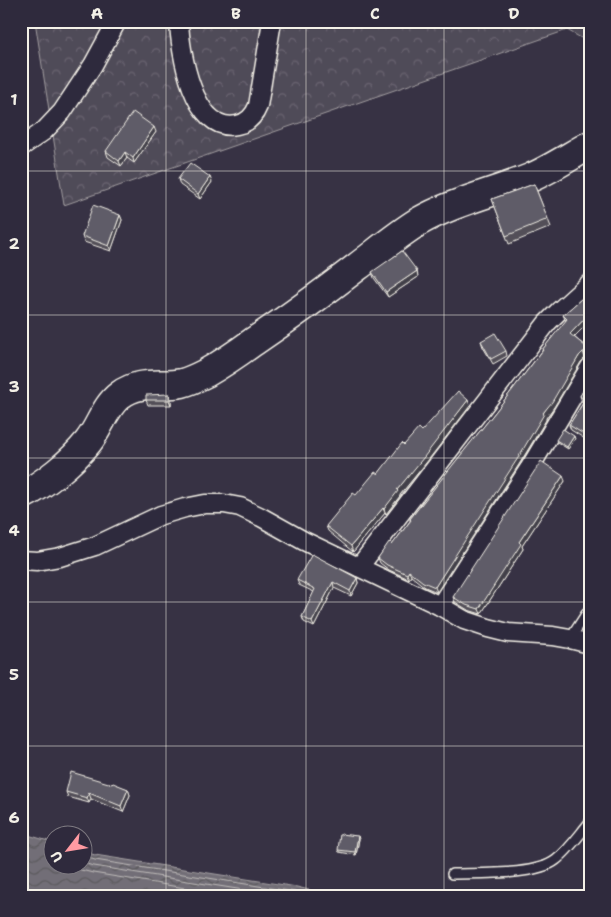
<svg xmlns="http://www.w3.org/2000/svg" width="611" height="917" viewBox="0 0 611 917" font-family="'Shantell Sans',sans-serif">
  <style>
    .forest { fill: url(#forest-crowns); stroke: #a29ea0 }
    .water { fill: url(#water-waves); stroke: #a6a2a4 }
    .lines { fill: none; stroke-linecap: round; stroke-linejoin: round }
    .shore { stroke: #c0bdbb; stroke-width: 1 }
    .service-casing { stroke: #f4f1e8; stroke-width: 12 }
    .minor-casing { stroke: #f4f1e8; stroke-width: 21 }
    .trunk-casing { stroke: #f4f1e8; stroke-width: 31 }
    .service { stroke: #2f2a3d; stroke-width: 9 }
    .minor { stroke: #2f2a3d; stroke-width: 18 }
    .trunk { stroke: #2f2a3d; stroke-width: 28 }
    .wall { fill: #524f59; stroke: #f4f1e8 }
    .shaded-wall { fill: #424048; stroke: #f4f1e8 }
    .building { fill: #5f5c67; stroke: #f4f1e8 }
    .grid { fill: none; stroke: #f4f1e8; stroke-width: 1; stroke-opacity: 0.55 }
    .neatline { fill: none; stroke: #f4f1e8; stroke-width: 2 }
    .grid-label { font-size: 16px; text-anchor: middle; font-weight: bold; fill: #f4f1e8 }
  </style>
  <defs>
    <pattern id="forest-crowns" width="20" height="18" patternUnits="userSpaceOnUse" patternTransform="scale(1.25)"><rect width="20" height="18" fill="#504b59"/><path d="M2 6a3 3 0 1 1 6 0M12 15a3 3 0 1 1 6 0" fill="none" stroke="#6a6571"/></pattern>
    <pattern id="water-waves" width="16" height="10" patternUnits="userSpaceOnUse" patternTransform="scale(1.25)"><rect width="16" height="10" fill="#726e77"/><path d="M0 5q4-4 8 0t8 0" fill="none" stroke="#5b595c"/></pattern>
  </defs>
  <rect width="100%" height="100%" fill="#373244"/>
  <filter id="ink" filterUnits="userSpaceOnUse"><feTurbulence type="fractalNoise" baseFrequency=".02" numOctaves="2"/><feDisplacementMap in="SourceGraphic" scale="10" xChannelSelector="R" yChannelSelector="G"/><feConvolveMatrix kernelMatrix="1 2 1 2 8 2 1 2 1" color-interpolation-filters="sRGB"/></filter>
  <g filter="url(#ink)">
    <path class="forest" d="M35,21H590V43L567,30L64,205Z"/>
    <path class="water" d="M21,833L52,842V864H82L83,851L95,855L297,887L333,896H21Z"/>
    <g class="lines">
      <g class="shore">
        <path d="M82,856L95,860L296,892L312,896"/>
        <path d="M82,863L94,866L281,896"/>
        <path d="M70,864L77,869L93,873L234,896"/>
      </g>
      <defs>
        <g id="service">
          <path d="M570,639L590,608"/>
          <path d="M452,874C478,873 536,876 556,860C569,850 579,835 590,822"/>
        </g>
        <g id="minor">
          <path d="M179,21C180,51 193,134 237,125C248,123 254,116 258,106L272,21"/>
          <path d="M21,147L44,131L62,112L93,65L117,21"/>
          <path d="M21,560L37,561L60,557L95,546L161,515L185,508L205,504H224L240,507L261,517L304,541L440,606L464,620L488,628L508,633L553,636L570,639L590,644"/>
          <path d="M359,567L547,323L559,311L590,283"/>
          <path d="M440,606L529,469L590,367"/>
        </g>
        <path id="trunk" d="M21,496C45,484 72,462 88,442C100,427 105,406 120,395C140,380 160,387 182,383C190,381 198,377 206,373C222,364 238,353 253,342C289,318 323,293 357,267C377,252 397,235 418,222C453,202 493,193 530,178C551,169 570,156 590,145"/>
      </defs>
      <use href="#service" class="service-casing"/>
      <use href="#minor" class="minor-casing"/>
      <use href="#trunk" class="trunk-casing"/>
      <use href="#service" class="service"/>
      <use href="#minor" class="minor"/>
      <use href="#trunk" class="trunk"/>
    </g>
    <g class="wall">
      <path d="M156,132L134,163L127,158L121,166L108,157L106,151Z"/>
      <path d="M178,179L212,182L200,199L180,185Z"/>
      <path d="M534,184L551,227L509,244L492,199Z"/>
      <path d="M120,215L122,220L111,251L84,242L82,236Z"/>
      <path d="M417,271L418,277L388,297L374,278L372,272Z"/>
      <path d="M590,291L574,337L590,350V356L585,358L581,362L554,407L546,418V420L520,463L437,592L425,587L411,576L409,579L389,570L380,563L378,558L392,545L410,521V519L496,411L542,351V350L566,321L563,315Z"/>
      <path d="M481,341L506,351L507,356L493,364L483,347Z"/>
      <path d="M590,379V442L571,430L569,425L583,403L582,401L580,396Z"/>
      <path d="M169,394L171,400V405H148L146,400Z"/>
      <path d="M470,406L426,463L400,495V496L386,514L385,513L353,552L328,531L326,526L378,474L404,445L422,431Z"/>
      <path d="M575,439L568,449L557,442L556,440Z"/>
      <path d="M565,481L522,546L523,549L481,614L468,610L455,602L453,597Z"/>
      <path d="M357,578L358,583L351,596L334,588L314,627L304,622L302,617L314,592L299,585L297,580Z"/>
      <path d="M112,784L128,789L130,795L123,812L91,799L89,803L68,797L66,792Z"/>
      <path d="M359,839L356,855L339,852L338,850Z"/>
    </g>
    <g class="shaded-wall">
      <path d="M154,127L156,132L134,163L133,158Z"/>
      <path d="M125,152L127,158L121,166L119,161Z"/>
      <path d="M210,177L212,182L200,199L198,194Z"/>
      <path d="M120,215L122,220L111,251L109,246Z"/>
      <path d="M417,271L418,277L388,297L386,292Z"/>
      <path d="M590,313V321L572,339L570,334Z"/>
      <path d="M583,352L585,358L581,362L554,407L546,418V420L520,463L437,592L435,587L579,356Z"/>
      <path d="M169,394L171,400V405L169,400Z"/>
      <path d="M468,400L470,406L426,463L400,495V496L386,514L384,509L397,490Z"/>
      <path d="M574,436L575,439L568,449L567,447Z"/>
      <path d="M563,476L565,481L522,546L523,549L481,614L479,609L519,542Z"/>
      <path d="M383,508L385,513L353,552L351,546Z"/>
      <path d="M409,571L411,576L409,579L407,574Z"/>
      <path d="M357,578L358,583L351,596L350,591Z"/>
      <path d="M333,582L334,588L314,627L312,622Z"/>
      <path d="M128,789L130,795L123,812L121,806Z"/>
      <path d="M89,793L91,799L89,803L87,798Z"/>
      <path d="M358,836L359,839L356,855L355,852Z"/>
    </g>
    <g class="building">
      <path d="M133,112L154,127L133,158L125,152L119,161L106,151Z"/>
      <path d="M190,163L210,177L198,194L178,179Z"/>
      <path d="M534,184L548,219L506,236L492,199Z"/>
      <path d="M93,205L120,215L109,246L82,236Z"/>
      <path d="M402,251L417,271L386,292L372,272Z"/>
      <path d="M590,291V313L570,334L590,350V352L588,351L583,352L579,356L552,402L543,413L544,414L518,458L435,587L423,582L409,571L407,574L387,565L378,558L389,542L392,545L411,520L410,519L424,501L496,411L543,350H542L567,319L563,315Z"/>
      <path d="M495,333L506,351L491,359L481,341Z"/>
      <path d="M590,379V438L569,425L585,400L580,396Z"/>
      <path d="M458,391L468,400L424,457L397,490L398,491L384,509L383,508L351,546L326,526L353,493L356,495L375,472L378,474L402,443L404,445L419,428L422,431Z"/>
      <path d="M169,394V400H146V395Z"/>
      <path d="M563,429L574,436L567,447L556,440Z"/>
      <path d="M541,461L563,476L519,542L521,544L479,609L466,605L453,597Z"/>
      <path d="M312,554L357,578L350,591L333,582L312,622L302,617L315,589L297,580Z"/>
      <path d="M71,772L112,784L113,783L128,789L121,806L89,793L87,798L66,792Z"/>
      <path d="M340,834L358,836L355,852L338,850Z"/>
    </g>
  </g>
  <path class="grid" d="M166,21V896M306,21V896M444,21V896M21,171H590M21,315H590M21,458H590M21,602H590M21,746H590"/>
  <rect width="611" height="917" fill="none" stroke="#2f2a3d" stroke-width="55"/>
  <g transform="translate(68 850) rotate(239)"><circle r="24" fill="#2f2a3d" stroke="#7e7a81"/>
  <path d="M0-4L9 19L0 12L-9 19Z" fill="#ff9aa2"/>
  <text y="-8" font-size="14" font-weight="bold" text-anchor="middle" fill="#f4f1e8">U</text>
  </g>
  <rect x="28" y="28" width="556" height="862" class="neatline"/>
  <g class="grid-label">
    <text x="97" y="19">A</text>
    <text x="236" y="19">B</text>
    <text x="375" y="19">C</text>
    <text x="514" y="19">D</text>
    <text x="14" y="105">1</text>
    <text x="14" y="249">2</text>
    <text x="14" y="392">3</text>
    <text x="14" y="536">4</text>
    <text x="14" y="680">5</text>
    <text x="14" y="823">6</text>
  </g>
</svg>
